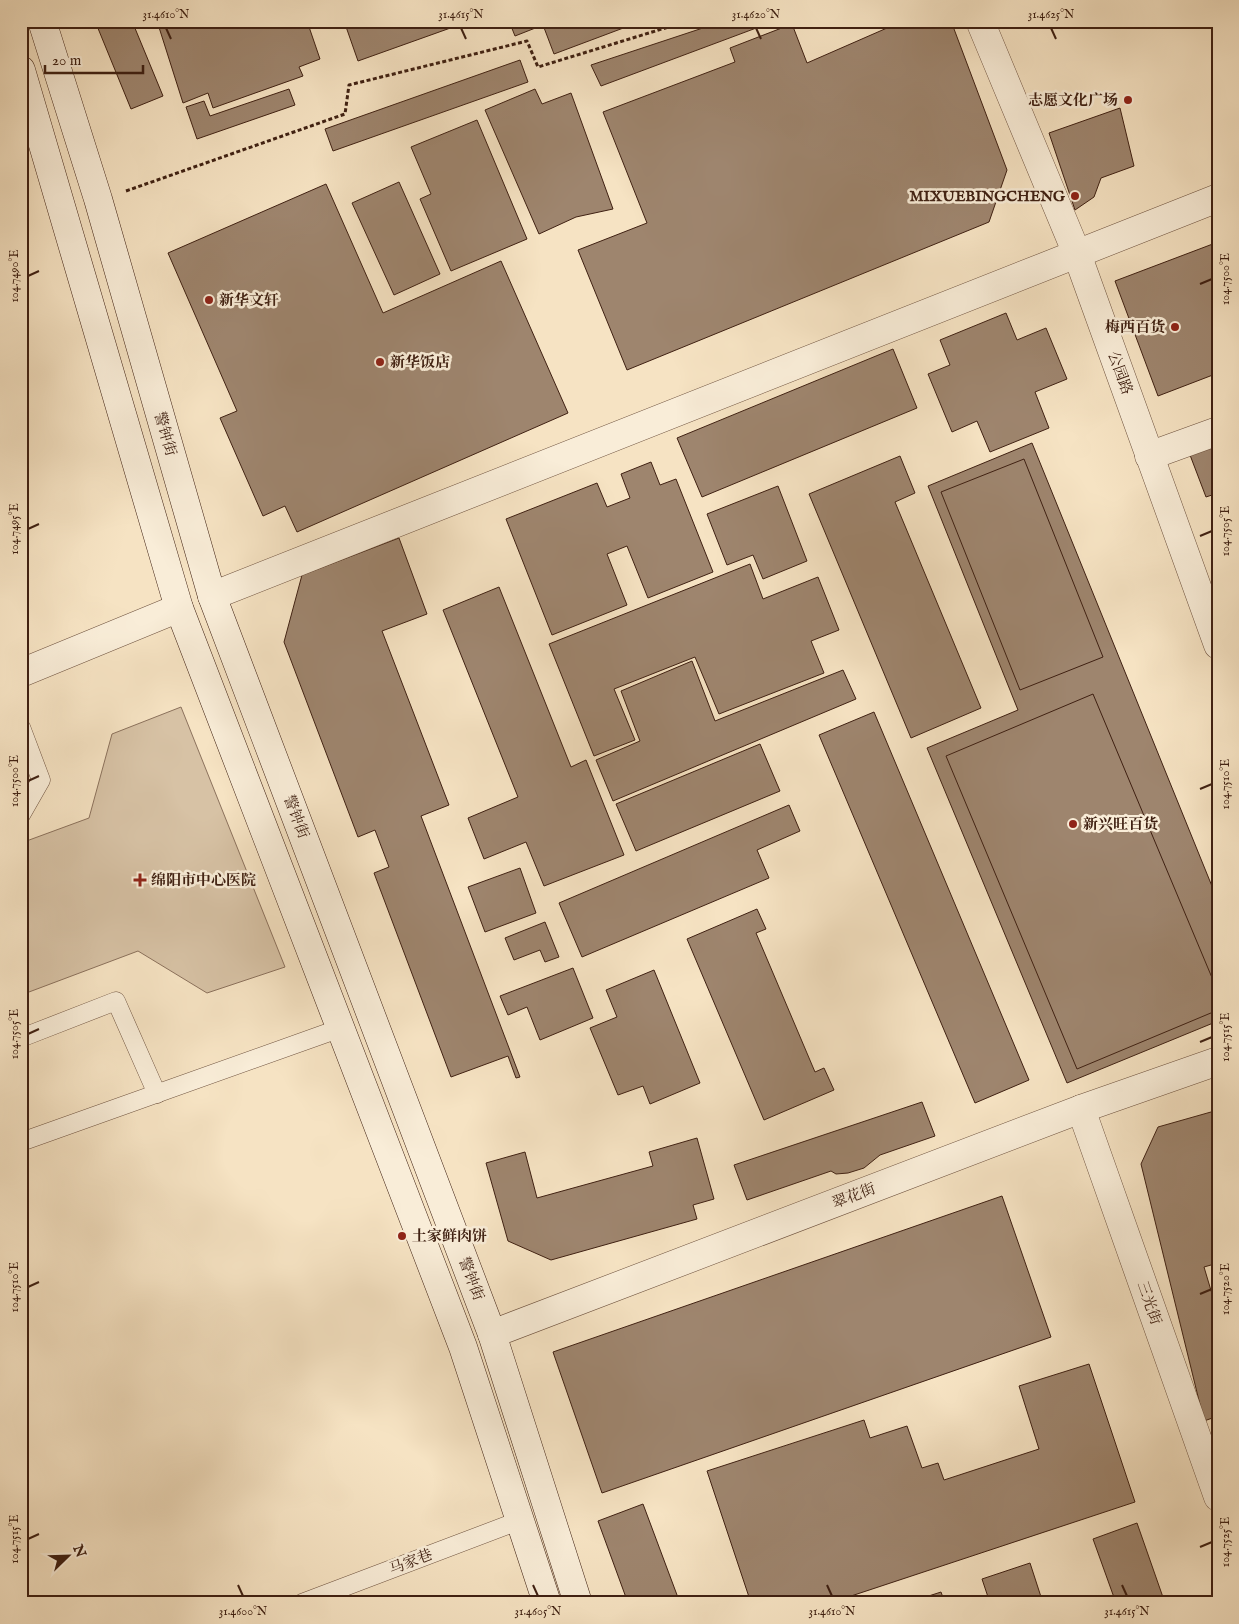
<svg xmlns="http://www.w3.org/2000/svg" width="1239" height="1624" viewBox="0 0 1239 1624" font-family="'IM FELL English','Noto Serif SC',serif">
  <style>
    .green { fill: #d7c2a5; stroke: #8b715c }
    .building { fill: #9e856e; stroke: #3f2012 }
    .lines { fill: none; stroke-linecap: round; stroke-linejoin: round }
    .lane-casing { stroke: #6d513e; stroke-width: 19 }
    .street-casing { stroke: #6d513e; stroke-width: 29 }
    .secondary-casing { stroke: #3f2012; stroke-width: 29 }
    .path { stroke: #3f2012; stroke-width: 3; stroke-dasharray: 4 2.5; stroke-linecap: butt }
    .lane { stroke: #f9edd8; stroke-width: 18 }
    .street { stroke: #f9edd8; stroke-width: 28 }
    .secondary { stroke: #f9edd8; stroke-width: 28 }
    .ticks { fill: none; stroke: #3f2012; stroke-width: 2 }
    .poi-dot { fill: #8f2418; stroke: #f9edd8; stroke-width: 2 }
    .labels { text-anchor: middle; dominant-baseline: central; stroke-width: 5; stroke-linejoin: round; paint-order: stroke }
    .poi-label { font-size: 15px; font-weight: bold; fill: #3f2012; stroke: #f9edd8; text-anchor: start }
    .street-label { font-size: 15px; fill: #3f2012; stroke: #f9edd8 }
    .neatline { fill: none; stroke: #3f2012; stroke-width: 2 }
    .ticks-label { font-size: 12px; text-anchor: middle; fill: #3f2012 }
  </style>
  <rect width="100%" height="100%" fill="#f6e3c3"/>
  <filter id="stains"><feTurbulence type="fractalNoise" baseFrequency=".004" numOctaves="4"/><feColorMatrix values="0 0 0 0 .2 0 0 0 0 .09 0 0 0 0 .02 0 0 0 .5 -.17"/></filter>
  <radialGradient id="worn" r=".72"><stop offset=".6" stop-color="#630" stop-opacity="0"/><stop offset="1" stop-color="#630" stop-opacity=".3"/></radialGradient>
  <path class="green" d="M181,707L285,967L207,993L138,951L21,995V843L89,818L112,734Z"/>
  <g class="building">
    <path d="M95,21H132L163,96L131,109Z"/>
    <path d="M157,21H307L320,59L299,67L303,76L213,108L208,93L183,103Z"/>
    <path d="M344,21H470L358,61Z"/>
    <path d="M509,21H642L554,54L543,25L515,36Z"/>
    <path d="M724,21H775L601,86L591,65Z"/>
    <path d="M903,21H951L1007,170L989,222L627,370L578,250L647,223L603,112L735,62L730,48L792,24L807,63Z"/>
    <path d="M520,60L528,82L333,151L325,129Z"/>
    <path d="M289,89L295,105L197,139L186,107L204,101L210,116Z"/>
    <path d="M535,89L542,104L571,93L613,209L576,217L539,234L485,110Z"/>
    <path d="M1120,108L1134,166L1101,178L1094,197L1075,210L1049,133Z"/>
    <path d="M477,120L527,239L451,271L420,199L431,194L411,147Z"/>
    <path d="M399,182L440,274L394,295L352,203Z"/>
    <path d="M326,184L383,313L501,261L568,413L297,532L285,506L263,516L220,418L237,411L168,253Z"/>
    <path d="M1218,242V373L1158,396L1115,281Z"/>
    <path d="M1006,313L1017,340L1046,328L1067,379L1035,392L1049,428L990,452L977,421L952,432L928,374L950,365L940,340Z"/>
    <path d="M893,349L917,408L702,497L677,438Z"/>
    <path d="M1032,443L1218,901V1021L1067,1083L927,748L1018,710L928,486Z"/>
    <path d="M1218,445V493L1206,497L1190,455Z"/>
    <path d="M900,456L915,493L895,502L981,708L911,738L809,494Z"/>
    <path d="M1024,459L1103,657L1020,690L941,492Z"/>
    <path d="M651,462L660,485L676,479L713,572L648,598L627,546L607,554L627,605L552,635L506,519L597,483L607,507L630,498L621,474Z"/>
    <path d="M778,486L807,561L763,579L753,555L727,565L707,514Z"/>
    <path d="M399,538L427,614L382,631L449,805L421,816L520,1077L516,1078L508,1056L451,1077L374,873L389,867L375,830L358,837L284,642L302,575Z"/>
    <path d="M750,564L763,599L818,577L839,630L811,641L824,673L719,714L695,657L614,689L635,740L594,756L549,644Z"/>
    <path d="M499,587L571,767L586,760L624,855L544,886L526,842L484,859L468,818L518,797L443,610Z"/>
    <path d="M692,661L715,721L843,670L856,699L613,801L596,760L640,741L621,691Z"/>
    <path d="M1093,694L1218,992V1010L1077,1069L946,756Z"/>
    <path d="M874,712L1029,1080L975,1103L819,735Z"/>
    <path d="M760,744L780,791L636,851L616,804Z"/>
    <path d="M789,805L800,831L757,850L769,878L582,957L559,903Z"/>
    <path d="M520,868L536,913L485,932L468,887Z"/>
    <path d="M757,909L766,929L756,933L815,1072L824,1068L834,1090L764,1120L687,939Z"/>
    <path d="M545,922L559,957L545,962L540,950L514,960L505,938Z"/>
    <path d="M573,968L593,1018L540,1040L527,1007L508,1015L500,996Z"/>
    <path d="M654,970L700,1083L650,1104L643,1086L618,1095L590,1028L617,1017L606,990Z"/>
    <path d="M922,1102L935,1136L880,1155L864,1168L848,1173L836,1174L831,1171L747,1200L734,1165Z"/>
    <path d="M1218,1110V1263L1204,1267L1218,1314V1416L1204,1421L1141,1164L1158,1127Z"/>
    <path d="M697,1138L714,1199L693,1205L697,1219L551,1260L508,1241L486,1163L525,1152L537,1198L653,1166L649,1152Z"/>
    <path d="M1002,1196L1051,1337L602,1493L553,1352Z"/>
    <path d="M1089,1364L1135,1502L830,1603H751L707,1471L864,1420L870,1438L907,1426L922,1468L938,1463L944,1480L1039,1449L1019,1386Z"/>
    <path d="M1218,1432V1465L1208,1435Z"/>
    <path d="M643,1504L680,1603H628L598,1521Z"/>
    <path d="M1137,1523L1165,1603H1116L1093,1539Z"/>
    <path d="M1030,1563L1043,1603H990L982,1579Z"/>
    <path d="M941,1592L945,1603H907Z"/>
  </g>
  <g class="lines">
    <defs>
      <g id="lane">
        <path d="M21,727L41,780L21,815"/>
        <path d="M21,1038L116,1001L157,1094"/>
        <path d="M21,1142L341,1028"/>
        <path d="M302,1603L521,1520"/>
      </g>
      <g id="street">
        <path d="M980,21L1077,254L1218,645"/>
        <path d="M1149,456L1218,431"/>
        <path d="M212,596L1218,198"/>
        <path d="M21,673L179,608"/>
        <path d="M1081,1109L1218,1497"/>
        <path d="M492,1334L1081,1109L1218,1061"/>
      </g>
      <g id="secondary">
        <path d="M42,21L98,199L212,596L492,1334L578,1603"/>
        <path d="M21,70L179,608L463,1347L547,1603"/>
      </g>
    </defs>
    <use href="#lane" class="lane-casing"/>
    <use href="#street" class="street-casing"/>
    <use href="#secondary" class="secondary-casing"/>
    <path class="path" d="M126,191L345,114L349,85L527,41L538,67L688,21"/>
    <use href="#lane" class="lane"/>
    <use href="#street" class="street"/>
    <use href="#secondary" class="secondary"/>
  </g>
  <path class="ticks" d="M166,28L171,39M461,28L466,39M756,28L761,39M1051,28L1056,39M28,276L39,271M1200,284L1212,279M28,529L39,524M1200,536L1212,531M28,781L39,776M1200,789L1212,784M28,1034L39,1029M1200,1042L1212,1037M28,1287L39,1282M1200,1294L1212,1289M28,1539L39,1534M1200,1547L1212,1542M238,1585L243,1596M533,1585L538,1596M827,1585L832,1596M1122,1585L1127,1596"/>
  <g class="poi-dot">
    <circle cx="1128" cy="100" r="5"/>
    <circle cx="1075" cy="196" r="5"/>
    <circle cx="209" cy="300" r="5"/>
    <circle cx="1175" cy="327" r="5"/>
    <circle cx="380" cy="362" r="5"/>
    <circle cx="1073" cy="824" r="5"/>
    <path d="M137.5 872.5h5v5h5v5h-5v5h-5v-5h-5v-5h5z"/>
    <circle cx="402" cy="1236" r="5"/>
  </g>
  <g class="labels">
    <g class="poi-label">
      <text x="1118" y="100" text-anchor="end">志愿文化广场</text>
      <text x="1065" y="196" text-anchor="end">MIXUEBINGCHENG</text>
      <text x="219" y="300">新华文轩</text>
      <text x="1165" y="327" text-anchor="end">梅西百货</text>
      <text x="390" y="362">新华饭店</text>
      <text x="1083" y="824">新兴旺百货</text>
      <text x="151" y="880">绵阳市中心医院</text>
      <text x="412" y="1236">土家鲜肉饼</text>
    </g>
    <g class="street-label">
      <text transform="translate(1120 373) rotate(70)">公园路</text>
      <text transform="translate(165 434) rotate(74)">警钟街</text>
      <text transform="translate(296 817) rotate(69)">警钟街</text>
      <text transform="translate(854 1196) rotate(-21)">翠花街</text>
      <text transform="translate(471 1279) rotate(69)">警钟街</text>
      <text transform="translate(1149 1303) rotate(71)">三光街</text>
      <text transform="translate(411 1562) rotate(-21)">马家巷</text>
    </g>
  </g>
  <rect width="1239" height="1624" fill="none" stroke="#f6e3c3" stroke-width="55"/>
  <g transform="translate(68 1556) rotate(67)" stroke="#f9edd8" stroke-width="4" paint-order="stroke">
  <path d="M0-4L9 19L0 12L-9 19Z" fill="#3f2012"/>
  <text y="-8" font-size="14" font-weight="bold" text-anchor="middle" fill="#3f2012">N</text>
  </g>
  <path d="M45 65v8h98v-8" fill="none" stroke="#3f2012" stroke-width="2.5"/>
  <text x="52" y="65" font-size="15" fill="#3f2012" stroke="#f9edd8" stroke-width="4" paint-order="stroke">20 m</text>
  <rect x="28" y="28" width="1184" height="1568" class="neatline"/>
  <g class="ticks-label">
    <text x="166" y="18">31.4610°N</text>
    <text x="461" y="18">31.4615°N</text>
    <text x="756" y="18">31.4620°N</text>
    <text x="1051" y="18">31.4625°N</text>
    <text transform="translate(14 276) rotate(-90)" y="4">104.7490°E</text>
    <text transform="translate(1225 279) rotate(-90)" y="4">104.7500°E</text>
    <text transform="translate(14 529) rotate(-90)" y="4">104.7495°E</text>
    <text transform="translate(1225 531) rotate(-90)" y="4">104.7505°E</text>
    <text transform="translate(14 781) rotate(-90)" y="4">104.7500°E</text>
    <text transform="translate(1225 784) rotate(-90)" y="4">104.7510°E</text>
    <text transform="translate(14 1034) rotate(-90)" y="4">104.7505°E</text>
    <text transform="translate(1225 1037) rotate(-90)" y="4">104.7515°E</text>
    <text transform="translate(14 1287) rotate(-90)" y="4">104.7510°E</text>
    <text transform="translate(1225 1289) rotate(-90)" y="4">104.7520°E</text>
    <text transform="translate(14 1539) rotate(-90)" y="4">104.7515°E</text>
    <text transform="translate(1225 1542) rotate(-90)" y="4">104.7525°E</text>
    <text x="243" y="1615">31.4600°N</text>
    <text x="538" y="1615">31.4605°N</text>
    <text x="832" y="1615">31.4610°N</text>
    <text x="1127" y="1615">31.4615°N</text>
  </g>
  <rect width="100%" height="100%" filter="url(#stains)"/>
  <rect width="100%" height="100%" fill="url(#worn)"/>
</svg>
